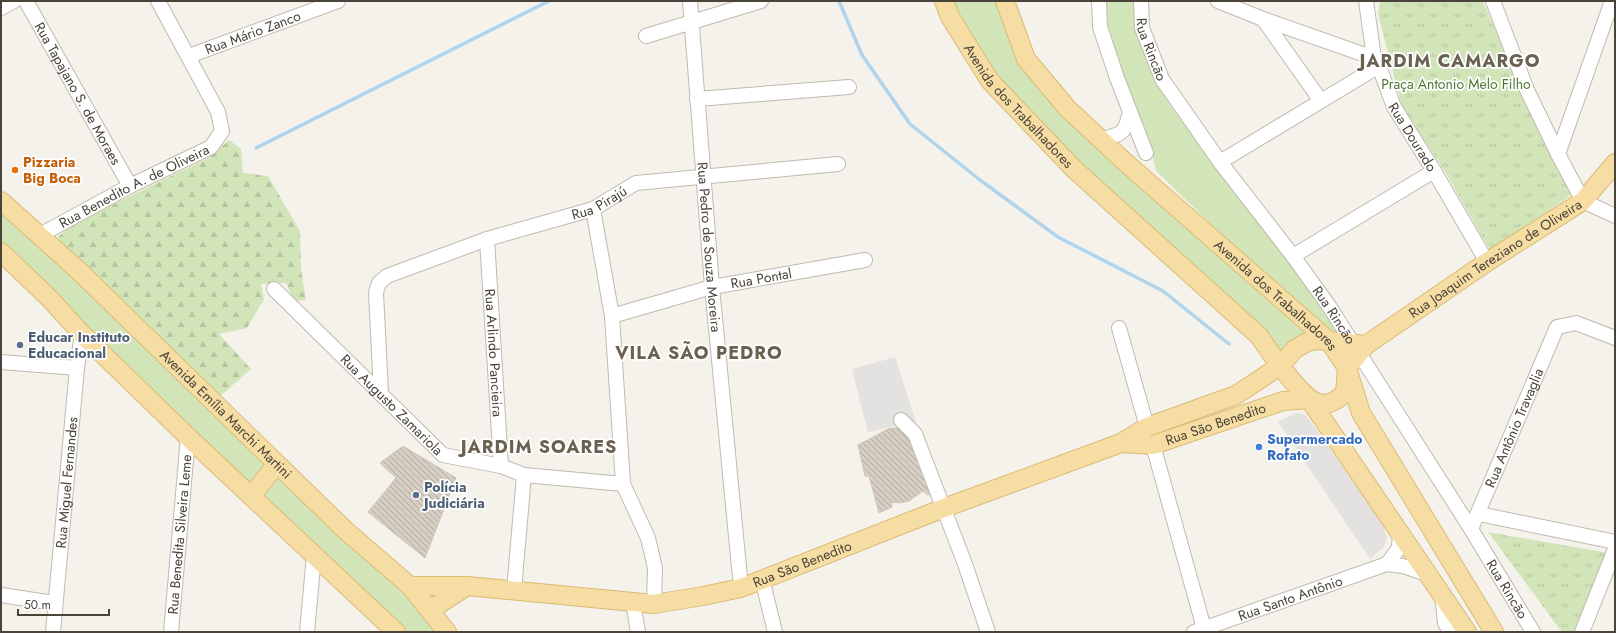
<svg xmlns="http://www.w3.org/2000/svg" width="1616" height="633" viewBox="0 0 1616 633" font-family="Jost,sans-serif">
  <style>
    .green { fill: #d2e5b9 }
    .forest { fill: url(#forest-firs) }
    .park { fill: url(#park-tufts) }
    .parking { fill: #e4e2e0 }
    .lines { fill: none; stroke-linecap: round; stroke-linejoin: round }
    .stream { stroke: #afd4eb; stroke-width: 3.5 }
    .building { fill: url(#building-back-hatch); stroke: #d0c5b6 }
    .minor-casing { stroke: #c0baaf; stroke-width: 16 }
    .major-casing { stroke: #dbba74; stroke-width: 20 }
    .minor { stroke: #fff; stroke-width: 14 }
    .major { stroke: #f6dda4; stroke-width: 18 }
    .food-dot { fill: #e8710a; stroke: #fff; stroke-width: 1.5 }
    .service-dot { fill: #5c6f8a; stroke: #fff; stroke-width: 1.5 }
    .shop-dot { fill: #3f7fe0; stroke: #fff; stroke-width: 1.5 }
    .labels { text-anchor: middle; dominant-baseline: central; stroke-width: 3.5; stroke-linejoin: round; paint-order: stroke }
    .street-label { font-size: 14px; fill: #49433a; stroke: #fff }
    .park-label { font-size: 14px; fill: #4d7731; stroke: #fff }
    .food-label { font-size: 14px; font-weight: bold; fill: #c56008; stroke: #fff; text-anchor: start }
    .service-label { font-size: 14px; font-weight: bold; fill: #4e5e75; stroke: #fff; text-anchor: start }
    .shop-label { font-size: 14px; font-weight: bold; fill: #366cbe; stroke: #fff; text-anchor: start }
    .district-label { font-size: 18px; font-weight: bold; letter-spacing: 1px; fill: #6b6152; stroke: #fff }
  </style>
  <defs>
    <pattern id="forest-firs" width="22" height="20" patternUnits="userSpaceOnUse"><rect width="22" height="20" fill="#d2e5b9"/><path d="M5 1l3.5 6h-7zM16 11l3.5 6h-7z" fill="#b6c6a0"/></pattern>
    <pattern id="park-tufts" width="24" height="20" patternUnits="userSpaceOnUse"><rect width="24" height="20" fill="#d2e5b9"/><path d="M3 7l-1-3M5 7V3M7 7l1-3M15 17l-1-3M17 17v-4M19 17l1-3" fill="none" stroke="#b6c6a0"/></pattern>
    <pattern id="building-back-hatch" width="6" height="6" patternUnits="userSpaceOnUse"><rect width="6" height="6" fill="#d6cec2"/><path d="M-1 5l2 2M0 0l6 6M5-1l2 2" fill="none" stroke="#b0a99f"/></pattern>
  </defs>
  <rect width="100%" height="100%" fill="#f5f2ec"/>
  <g class="green">
    <path d="M949,1H1000L1037,82L1312,331L1296,337L1280,356L1081,168L993,77Z"/>
    <path d="M1104,1H1136L1144,49L1169,104L1297,268L1345,339L1328,337L1156,171L1152,153L1107,33Z"/>
    <path d="M1,209L269,463L252,489L1,245Z"/>
    <path d="M277,472L413,600L439,632H402L258,496Z"/>
  </g>
  <path class="forest" d="M229,140L241,149L243,173L268,176L300,231L301,269L306,300L294,301L286,283L261,284L264,299L247,328L219,334L251,369L217,399L65,250L58,237L71,225L210,157Z"/>
  <g class="park">
    <path d="M1380,1H1483L1521,90L1571,195L1491,252L1444,170L1402,107L1378,14Z"/>
    <path d="M1488,532L1608,553L1573,632H1562Z"/>
  </g>
  <g class="parking">
    <path d="M895,357L916,422L868,432L852,369Z"/>
    <path d="M1295,413L1304,414L1310,421L1382,522L1387,538L1384,547L1370,559L1278,422Z"/>
  </g>
  <g class="lines">
    <g class="stream">
      <path d="M839,1L862,55L910,124L980,180L1058,237L1163,291L1229,344"/>
      <path d="M256,148L549,1"/>
    </g>
  </g>
  <g class="building">
    <path d="M904,427L935,492L928,495L923,491L909,501L900,503L892,502V507L879,513L869,476H865L858,445L888,429Z"/>
    <path d="M403,446L456,478L425,558L368,512L396,478L380,463Z"/>
  </g>
  <g class="lines">
    <defs>
      <g id="minor">
        <path id="s1" d="M26,1L130,186"/>
        <path id="s2" d="M690,1L712,287L741,588"/>
        <path d="M1099,1L1100,27L1117,78L1146,153"/>
        <path id="s3" d="M1141,1L1142,28L1162,79L1220,162L1293,256L1329,306L1471,529L1533,632"/>
        <path d="M1218,1L1263,19L1374,58"/>
        <path id="s4" d="M1366,1L1374,58L1379,66L1394,107L1434,171L1487,262"/>
        <path d="M1493,1L1527,90L1558,154L1583,201L1615,216"/>
        <path d="M1,8L14,1"/>
        <path d="M1263,19L1321,101"/>
        <path d="M646,36L761,1"/>
        <path id="s5" d="M189,56L338,1"/>
        <path d="M697,99L849,87"/>
        <path d="M1100,140C1122,133 1124,136 1130,112"/>
        <path d="M1558,154L1612,1"/>
        <path d="M1220,162L1379,66"/>
        <path d="M593,209L612,316L623,484"/>
        <path id="s6" d="M40,235L130,186L211,147L222,131L218,112L158,1"/>
        <path id="s7" d="M487,239L501,466"/>
        <path d="M1293,256L1434,171"/>
        <path id="s8" d="M274,289L443,455L501,466L524,475L623,484L648,538L655,568L654,604"/>
        <path id="s9" d="M612,316L712,287L865,260"/>
        <path d="M1119,328L1147,427"/>
        <path d="M1,362L77,368"/>
        <path id="s10" d="M381,394L376,292L379,283L387,276L487,239L593,209L636,183L838,164"/>
        <path d="M901,420L915,434L965,564L988,632"/>
        <path d="M1153,445L1205,632"/>
        <path d="M1479,514L1615,542"/>
        <path id="s11" d="M1471,529L1557,327L1576,323L1615,338"/>
        <path d="M1387,564L1399,548L1400,533"/>
        <path d="M762,579L775,632"/>
        <path d="M514,590L524,475"/>
        <path d="M1,595L54,603"/>
        <path d="M1442,595L1445,623L1450,632"/>
        <path d="M633,603L638,632"/>
        <path id="s12" d="M53,632L77,368L82,334"/>
        <path id="s13" d="M171,632L188,437"/>
        <path d="M307,632L314,555"/>
        <path id="s14" d="M1194,632L1387,564L1403,566L1429,575"/>
        <path d="M1582,632L1615,549"/>
      </g>
      <g id="major">
        <path id="s15" d="M944,1L950,17L990,81L1074,169L1259,336C1270,352 1300,397 1318,403C1329,406 1337,400 1345,393L1347,368L1366,345L1487,262L1583,201L1615,163"/>
        <path id="s16" d="M1005,1L1026,59L1067,108L1125,162L1329,341L1347,368L1361,413L1494,632"/>
        <path id="s17" d="M1,201L79,271L345,530L410,586L447,632"/>
        <path d="M1,252L50,299L82,334L188,437L396,632"/>
        <path d="M1309,399L1467,632"/>
        <path id="s18" d="M1121,443L1153,445L1283,401L1309,399"/>
        <path d="M251,496L277,464"/>
        <path id="s19" d="M410,586H467L654,604L703,596L741,588L944,508L1121,443L1147,427L1236,395L1280,366L1295,349L1307,342L1317,340L1366,345"/>
        <path d="M430,610L467,586"/>
      </g>
    </defs>
    <use href="#minor" class="minor-casing"/>
    <use href="#major" class="major-casing"/>
    <use href="#minor" class="minor"/>
    <use href="#major" class="major"/>
  </g>
  <circle class="food-dot" cx="15" cy="170" r="4"/>
  <g class="service-dot">
    <circle cx="20" cy="345" r="4"/>
    <circle cx="416" cy="495" r="4"/>
  </g>
  <circle class="shop-dot" cx="1259" cy="447" r="4"/>
  <g class="labels">
    <g class="street-label">
      <text stroke="none"><textPath href="#s5" startOffset="68">Rua Mário Zanco</textPath></text>
      <text stroke="none"><textPath href="#s3" startOffset="50">Rua Rincão</textPath></text>
      <text stroke="none"><textPath href="#s1" startOffset="106">Rua Tapajano S. de Moraes</textPath></text>
      <text stroke="none"><textPath href="#s15" startOffset="130">Avenida dos Trabalhadores</textPath></text>
      <text stroke="none"><textPath href="#s4" startOffset="146">Rua Dourado</textPath></text>
      <text stroke="none"><textPath href="#s6" startOffset="106">Rua Benedito A. de Oliveira</textPath></text>
      <text stroke="none"><textPath href="#s10" startOffset="347">Rua Pirajú</textPath></text>
      <text stroke="none"><textPath href="#s2" startOffset="247">Rua Pedro de Souza Moreira</textPath></text>
      <text stroke="none"><textPath href="#s15" startOffset="794">Rua Joaquim Tereziano de Oliveira</textPath></text>
      <text stroke="none"><textPath href="#s9" startOffset="154">Rua Pontal</textPath></text>
      <text stroke="none"><textPath href="#s16" startOffset="406">Avenida dos Trabalhadores</textPath></text>
      <text stroke="none"><textPath href="#s3" startOffset="374">Rua Rincão</textPath></text>
      <text stroke="none"><textPath href="#s7" startOffset="114">Rua Arlindo Pancieira</textPath></text>
      <text stroke="none"><textPath href="#s8" startOffset="165">Rua Augusto Zamariola</textPath></text>
      <text stroke="none"><textPath href="#s17" startOffset="310">Avenida Emília Marchi Martini</textPath></text>
      <text stroke="none"><textPath href="#s18" startOffset="98">Rua São Benedito</textPath></text>
      <text stroke="none"><textPath href="#s11" startOffset="110">Rua Antônio Travaglia</textPath></text>
      <text stroke="none"><textPath href="#s12" startOffset="150">Rua Miguel Fernandes</textPath></text>
      <text stroke="none"><textPath href="#s13" startOffset="98">Rua Benedita Silveira Leme</textPath></text>
      <text stroke="none"><textPath href="#s19" startOffset="399">Rua São Benedito</textPath></text>
      <text stroke="none"><textPath href="#s3" startOffset="698">Rua Rincão</textPath></text>
      <text stroke="none"><textPath href="#s14" startOffset="102">Rua Santo Antônio</textPath></text>
    </g>
    <g class="park-label">
      <text x="1456" y="84">Praça Antonio Melo Filho</text>
    </g>
    <g class="food-label">
      <text x="23" y="162">Pizzaria<tspan x="23" dy="16">Big Boca</tspan></text>
    </g>
    <g class="service-label">
      <text x="28" y="337">Educar Instituto<tspan x="28" dy="16">Educacional</tspan></text>
      <text x="424" y="487">Polícia<tspan x="424" dy="16">Judiciária</tspan></text>
    </g>
    <g class="shop-label">
      <text x="1267" y="439">Supermercado<tspan x="1267" dy="16">Rofato</tspan></text>
    </g>
    <g class="district-label">
      <text x="1450" y="61">JARDIM CAMARGO</text>
      <text x="699" y="353">VILA SÃO PEDRO</text>
      <text x="539" y="447">JARDIM SOARES</text>
    </g>
  </g>
  <rect width="1616" height="633" fill="none" stroke="#49433a" stroke-width="4"/>
  <path d="M18 609v6h91v-6" fill="none" stroke="#49433a" stroke-width="2"/>
  <text x="24" y="609" font-size="12" fill="#49433a" stroke="#ffffff" stroke-width="3" paint-order="stroke">50 m</text>
</svg>
